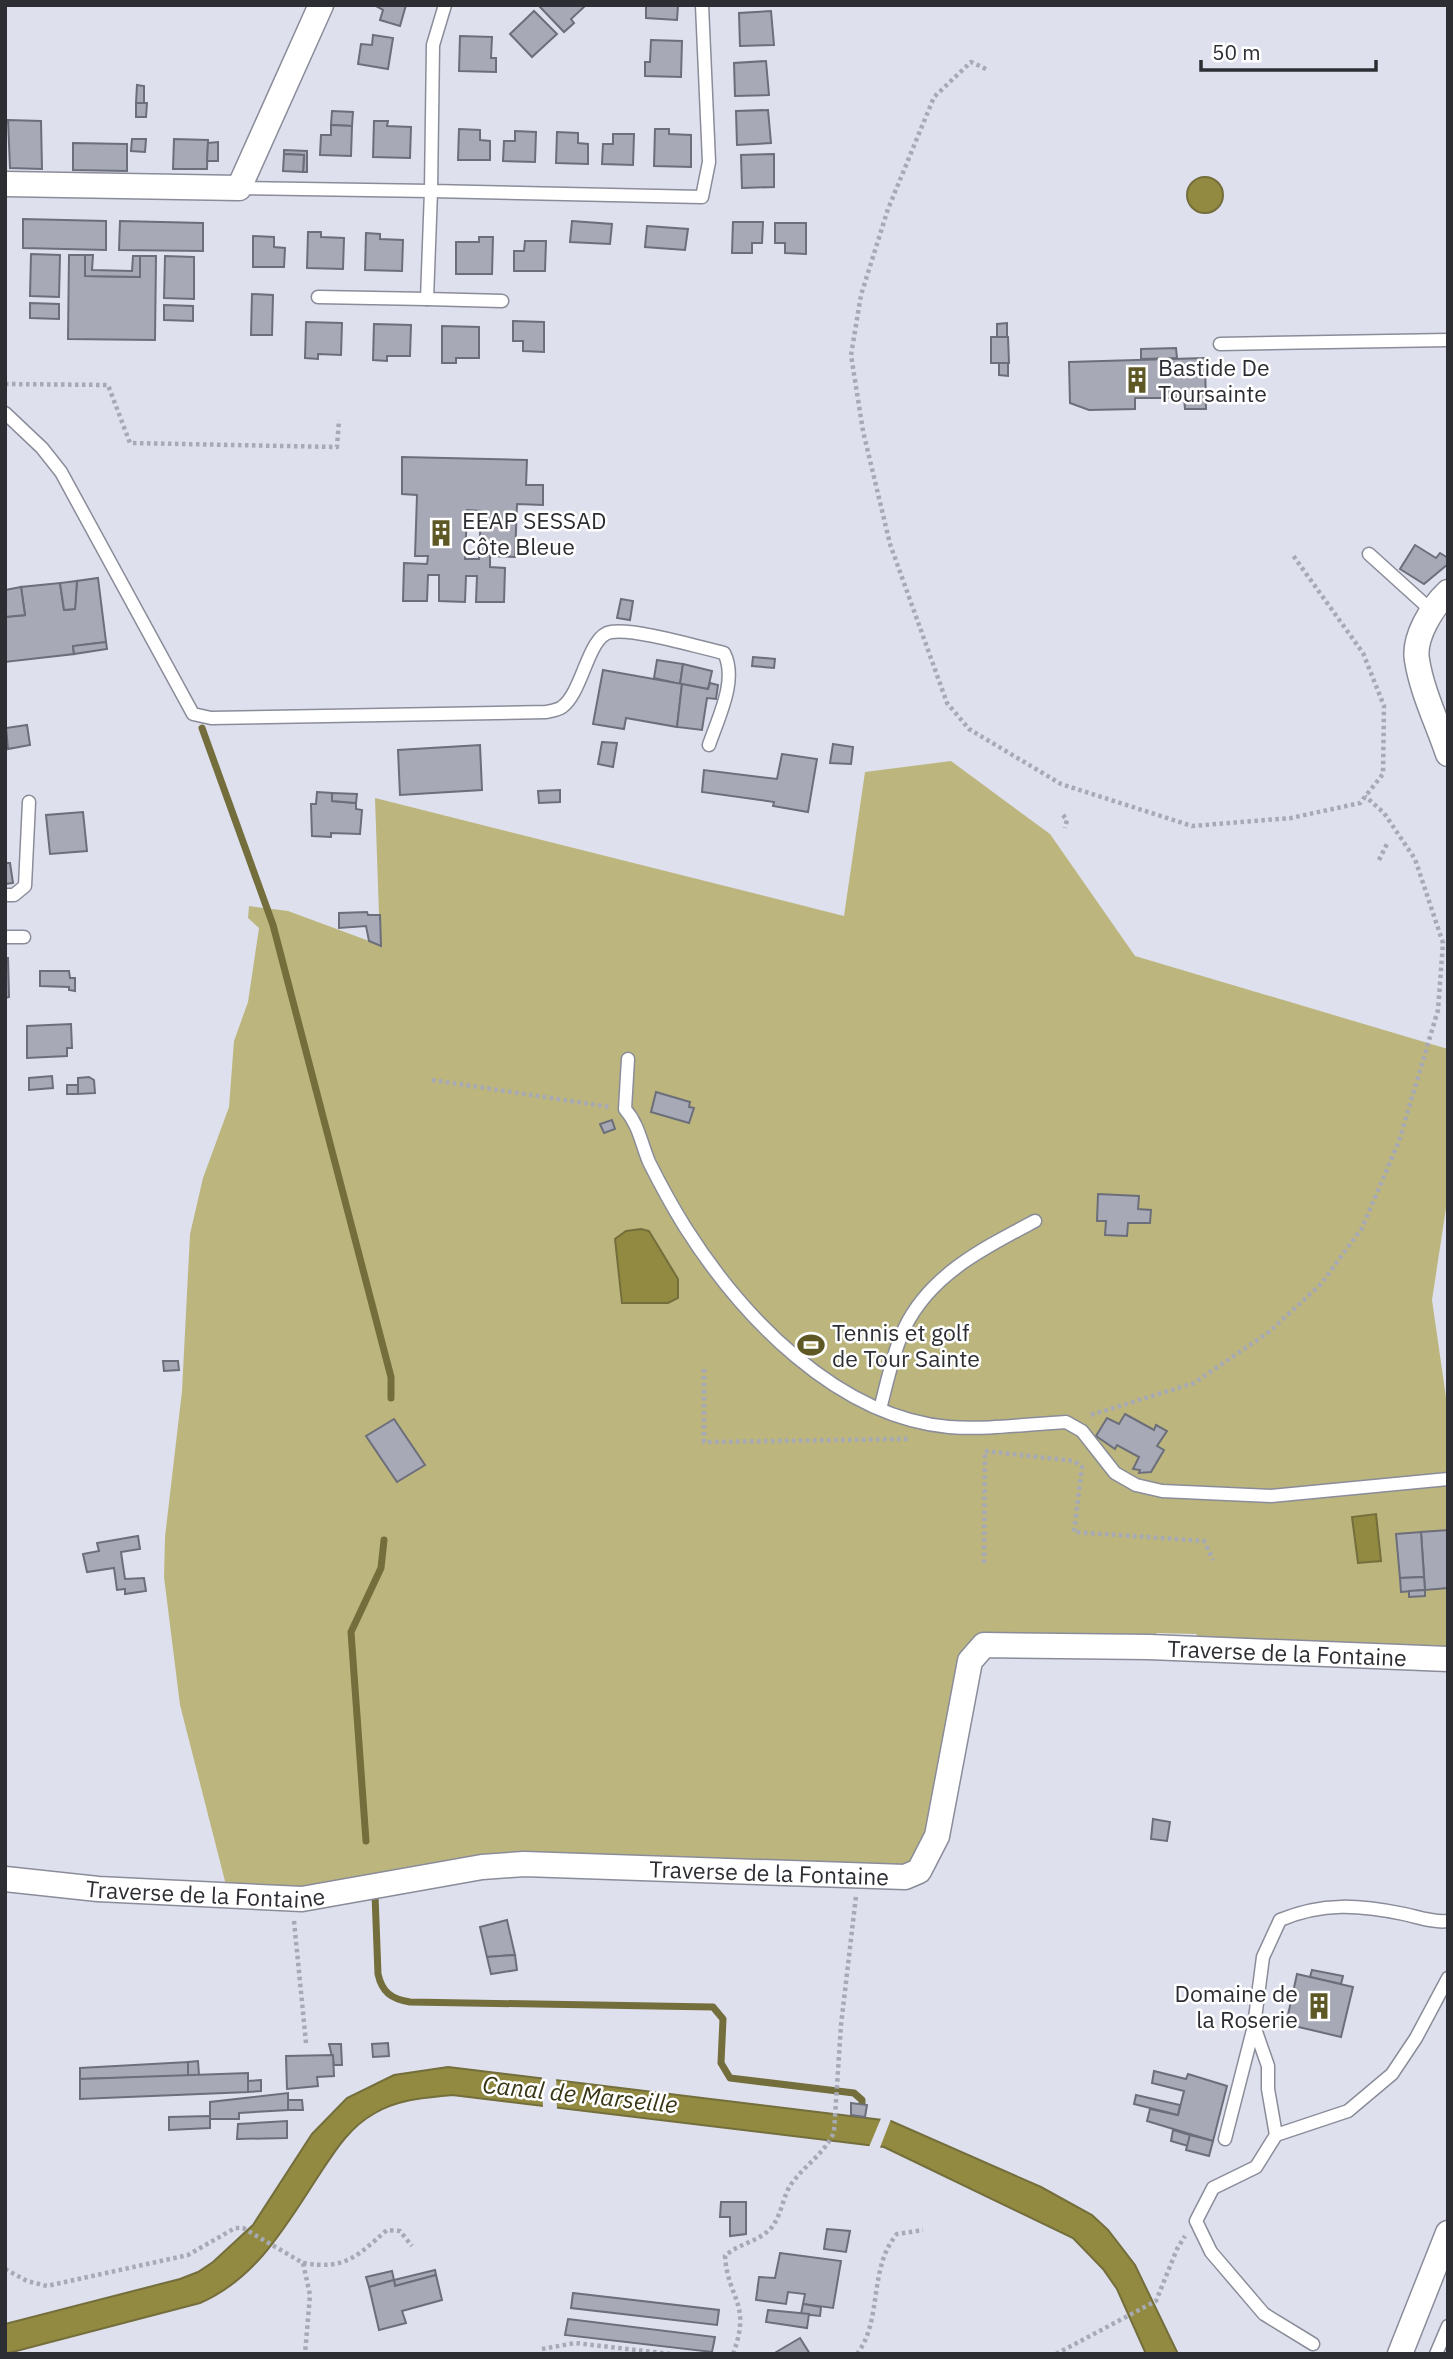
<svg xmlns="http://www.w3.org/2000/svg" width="1453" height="2359" viewBox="0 0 1453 2359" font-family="'IBM Plex Sans',sans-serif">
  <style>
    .green { fill: #bcb67e }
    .water { fill: #928a40; stroke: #746e3c; stroke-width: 2 }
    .pier { fill: #dee0ee }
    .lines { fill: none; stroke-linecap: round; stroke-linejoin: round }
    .stream { stroke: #746e3c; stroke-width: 7 }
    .building { fill: #a7a9b7; stroke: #6c6e7a; stroke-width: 2; fill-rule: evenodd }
    .service-casing { stroke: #8a8c99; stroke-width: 15 }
    .minor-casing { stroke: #8a8c99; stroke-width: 27 }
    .path { stroke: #a7a9b5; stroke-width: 4.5; stroke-dasharray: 3.5 3.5; stroke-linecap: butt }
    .service { stroke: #fff; stroke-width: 12 }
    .minor { stroke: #fff; stroke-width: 24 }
    .labels { text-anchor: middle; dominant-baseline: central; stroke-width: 5; stroke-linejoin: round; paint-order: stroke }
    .poi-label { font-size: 23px; fill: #2d2e34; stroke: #fff; text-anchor: start }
    .street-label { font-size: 23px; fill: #2d2e34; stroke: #fff }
    .water-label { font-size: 24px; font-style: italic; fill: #383514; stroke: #fff }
  </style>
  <rect width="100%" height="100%" fill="#dee0ee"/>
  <path class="green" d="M951,761L1050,834L1135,956L1448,1049V1195L1432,1300L1448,1411V1655L1205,1643L1196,1634L1157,1633L1146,1643L974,1641L931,1830L921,1850L904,1869L521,1859L312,1894L227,1889L180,1705L164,1577L165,1537L182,1391L190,1234L203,1178L229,1107L234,1041L248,1002L259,928L248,918L249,906L288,911L380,945L375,798L844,916L865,772Z"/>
  <g class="water">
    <circle cx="1205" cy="195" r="18"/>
    <path d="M641,1229L649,1231L678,1279V1298L668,1303H622L615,1239L626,1231Z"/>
    <path d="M1376,1514L1381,1561L1358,1563L1352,1517Z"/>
    <path d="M448,2067L891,2121L1041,2187L1092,2215L1108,2230L1135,2265L1178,2354H1146L1117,2289L1103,2269L1073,2238L884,2147L452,2095C425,2098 399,2099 375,2113C350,2127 336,2149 321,2172C288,2222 258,2278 200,2303L5,2354V2324L180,2279L198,2272L213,2262L253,2225L312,2134L347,2098L394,2075Z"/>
  </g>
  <g class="pier">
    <path d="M556,2074L557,2110L543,2109L542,2075Z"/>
    <path d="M882,2116L891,2119L879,2150L869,2147Z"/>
  </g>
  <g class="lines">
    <g class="stream">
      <path d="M202,728L273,925L391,1377V1398"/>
      <path d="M366,1841L351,1632L381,1568L384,1540"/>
      <path d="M375,1895L378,1974C382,1992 391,1999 410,2002L713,2007L723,2019L721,2063L730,2078L854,2093L862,2100V2113"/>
    </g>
  </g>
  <g class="building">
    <path d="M374,5H406L400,26L380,20L383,10Z"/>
    <path d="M586,5L571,19L574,23L564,32L539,6Z"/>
    <path d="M646,5H678L677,20L646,18Z"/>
    <path d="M534,11L557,34L532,57L510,34Z"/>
    <path d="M771,11L774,45L740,46L739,13Z"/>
    <path d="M373,35L393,38L388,69L358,64L361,44L372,45Z"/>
    <path d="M460,36L492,37L491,58H496V72L459,71Z"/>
    <path d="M651,40L682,41L681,77L645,76V62H650Z"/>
    <path d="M766,61L769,95L735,96L734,63Z"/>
    <path d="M137,85L144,86V103H136Z"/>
    <path d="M136,103H147L146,117H136Z"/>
    <path d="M768,110L771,143L737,145L736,111Z"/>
    <path d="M332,111L353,112L352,126L331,125Z"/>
    <path d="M8,120L41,121L42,169L10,168Z"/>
    <path d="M374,121H388L387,126L411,127L410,158L373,157Z"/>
    <path d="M331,125L352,126L351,156L320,155L321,135H331Z"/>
    <path d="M459,129L480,130V140L490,141V160H458Z"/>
    <path d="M655,129H669V134L691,135V167L654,166Z"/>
    <path d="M515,131L536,132L535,162L503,161L504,141H515Z"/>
    <path d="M557,132L578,133V143L588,144V164L556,163Z"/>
    <path d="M613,134H634L633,165L602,164L603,144H613Z"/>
    <path d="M132,139H146L145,152L131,151Z"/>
    <path d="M174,139L208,140L207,169H173Z"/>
    <path d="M218,142V161H207L208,143Z"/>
    <path d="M73,143L127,144V171L73,170Z"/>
    <path d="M284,150L307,151V172H303L304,155L284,154Z"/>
    <path d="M284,154L304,155L303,172L283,171Z"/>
    <path d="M774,154V187L742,188L741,155Z"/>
    <path d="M23,219L106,221V250L23,248Z"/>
    <path d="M120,221L203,223V251L119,250Z"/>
    <path d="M572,221L612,224L610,244L570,242Z"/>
    <path d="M733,222H763L762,243H752V253H732Z"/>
    <path d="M775,223H806V254L785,253V243H775Z"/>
    <path d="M647,226L688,229L685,250L645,247Z"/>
    <path d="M308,232H321V237L344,238L343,269L307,268Z"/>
    <path d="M366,233L380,234V239L403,240L402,271L365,270Z"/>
    <path d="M253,236L274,237V247L285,248L284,267H253Z"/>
    <path d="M479,237H493L492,274H456V242H479Z"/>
    <path d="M525,241H546L545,271H514V251H524Z"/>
    <path d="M31,254L60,255L59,297L30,296Z"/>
    <path d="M69,255H85V276L140,277V256H156L155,340L68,339Z"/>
    <path d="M85,255H93L92,270L132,271L133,256H140V277L85,276Z"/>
    <path d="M165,256L194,257V299L164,298Z"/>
    <path d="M252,294L273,295L272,335H251Z"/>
    <path d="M30,303L59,304V319L30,318Z"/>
    <path d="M164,305L193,306V321L164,320Z"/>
    <path d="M513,321L544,322V352L523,351V341H513Z"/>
    <path d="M306,322L342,323L341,355L318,354V359L305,358Z"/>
    <path d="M1007,323V337H997V324Z"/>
    <path d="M374,324L411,325L410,356H387V361L373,360Z"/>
    <path d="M442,326L479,327V358H456V363H442Z"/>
    <path d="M991,337H1008L1009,363H991Z"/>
    <path d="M1176,348L1177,358L1141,359V349Z"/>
    <path d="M1205,358L1206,409H1185L1184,398H1135V409L1089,410L1070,403L1069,362Z"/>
    <path d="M999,363H1008V376L999,375Z"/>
    <path d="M402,457L527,460L526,485H543V505L517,504L515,557L490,556V567L505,568L504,602H476L477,576H466L465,602L439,601V575H428L427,601H403L404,563L427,564L428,556H415L417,495L402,494ZM467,510L481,511L479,559H465Z"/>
    <path d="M1415,545L1436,558L1440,553L1448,558V564L1424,584L1400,569Z"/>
    <path d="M98,578L106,642L73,646L74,654L5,662V617L25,615L21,587L60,583L64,610L75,609L77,581Z"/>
    <path d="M77,581L75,609L64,610L60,583Z"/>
    <path d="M21,587L25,615L5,617V590Z"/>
    <path d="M621,599L633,601L630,620L617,618Z"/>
    <path d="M106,642L107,649L74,654L73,646Z"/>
    <path d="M753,657L775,659L774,668L752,666Z"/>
    <path d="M657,660L683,664L680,684L654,678Z"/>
    <path d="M683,664L712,671L708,689L680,684Z"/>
    <path d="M603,670L682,684L677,727L626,718L624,729L593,724Z"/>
    <path d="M710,683L718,685L716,699L707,698L702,730L677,727L682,684L708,689Z"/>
    <path d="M27,725L30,745L8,749L6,728Z"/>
    <path d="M602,742L617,743L613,767L598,764Z"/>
    <path d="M833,744L853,747L851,764L830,763Z"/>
    <path d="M480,745L482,790L400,795L398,750Z"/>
    <path d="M782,754L817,759L808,812L773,806L774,802L702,792L704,770L777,779Z"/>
    <path d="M560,790V802L539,803L538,791Z"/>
    <path d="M317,792L332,793V801L356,803V809L362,810L360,834L331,833V837L312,836L311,804H316Z"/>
    <path d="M332,793L357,794L356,803L332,801Z"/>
    <path d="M83,812L87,851L50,854L46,815Z"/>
    <path d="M5,863H10L13,883L5,884Z"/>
    <path d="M367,912L368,915H380L381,946L369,941L366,926L339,928V913Z"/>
    <path d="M5,958H8L9,997L5,998Z"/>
    <path d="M40,971H69L70,978H75V991L69,990V987L40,986Z"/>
    <path d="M71,1024L72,1048H67V1056L27,1058V1026Z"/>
    <path d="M52,1076L53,1088L29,1090V1078Z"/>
    <path d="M89,1077L94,1080L95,1093L78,1094V1078Z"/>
    <rect x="67" y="1085" width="11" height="9"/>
    <path d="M656,1092L690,1102L689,1107L694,1108L689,1123L651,1112Z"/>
    <path d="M612,1120L615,1129L604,1133L600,1124Z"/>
    <path d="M1098,1194L1139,1196L1138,1209L1151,1210L1150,1223H1128L1127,1236L1105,1235L1106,1221H1097Z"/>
    <path d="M163,1361H178L179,1370L164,1371Z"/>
    <path d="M1125,1414L1154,1430L1156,1425L1167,1431L1157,1446L1164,1450L1151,1472L1139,1473L1140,1470L1133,1469L1139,1457L1117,1445L1115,1449L1096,1436L1107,1418L1119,1424Z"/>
    <path d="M394,1419L425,1465L397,1482L366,1436Z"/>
    <path d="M1448,1530V1588L1425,1590L1421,1532Z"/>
    <path d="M1421,1532L1424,1577L1400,1578L1396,1534Z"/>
    <path d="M138,1536L140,1549L121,1552L123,1566L125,1579L144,1578L146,1591L125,1594V1589L117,1590L114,1568L87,1572L83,1554L99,1551L97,1543Z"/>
    <path d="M1424,1577L1425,1590L1401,1592L1400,1578Z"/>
    <path d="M1425,1590V1596L1409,1597V1591Z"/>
    <path d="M1153,1819L1170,1822L1167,1841L1151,1839Z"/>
    <path d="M507,1920L515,1955L487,1957L480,1927Z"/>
    <path d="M515,1955L517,1970L491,1974L487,1957Z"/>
    <path d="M1312,1970L1343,1976L1341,1984L1310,1977Z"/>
    <path d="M1297,1974L1353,1987L1341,2037L1286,2024Z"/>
    <path d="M388,2043L389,2056L373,2057L372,2044Z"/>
    <path d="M329,2044H341L342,2065H334Z"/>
    <path d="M333,2055L334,2076L317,2077L318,2086L287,2089L286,2056Z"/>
    <path d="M198,2061L199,2075L188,2076V2062Z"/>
    <path d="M188,2062V2076L80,2079V2068Z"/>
    <path d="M1154,2071L1186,2079L1188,2074L1227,2086L1213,2141L1147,2121L1150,2109L1178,2115L1184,2091L1152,2083Z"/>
    <path d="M248,2073V2092L80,2099V2079Z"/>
    <path d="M261,2080V2091L248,2092V2081Z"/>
    <path d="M288,2093V2110L239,2113V2119H210V2102Z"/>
    <path d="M1136,2095L1180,2105L1178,2115L1134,2104Z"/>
    <path d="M288,2100H302L303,2110H288Z"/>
    <path d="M851,2103L867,2105L865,2117L851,2115Z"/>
    <path d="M210,2116V2128L169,2130V2117Z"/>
    <path d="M287,2121V2138L237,2139L238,2124Z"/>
    <path d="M1173,2130L1190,2135L1188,2146L1171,2141Z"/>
    <path d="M1190,2135L1213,2141L1209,2156L1186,2150Z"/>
    <path d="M721,2202H746V2234L730,2236V2217H720Z"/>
    <path d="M827,2229L850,2231L846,2252L824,2249Z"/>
    <path d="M780,2253L841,2261L833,2308L803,2304L805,2294L788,2292L786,2304L756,2300L759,2277L775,2278Z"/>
    <path d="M435,2270L436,2275L395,2286L394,2280Z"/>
    <path d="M392,2271L394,2280L369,2287L366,2277Z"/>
    <path d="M436,2275L442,2300L402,2311L406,2323L379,2330L369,2287L394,2280L395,2286Z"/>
    <path d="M573,2293L719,2310L717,2325L571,2308Z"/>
    <path d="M803,2304L821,2307L820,2316L801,2314Z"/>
    <path d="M768,2310L809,2314L807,2328L766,2322Z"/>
    <path d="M568,2319L715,2337L712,2352L565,2335Z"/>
    <path d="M800,2338L810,2354H773Z"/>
  </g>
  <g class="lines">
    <defs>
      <g id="service">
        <path d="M445,5L433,45L431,191L702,197L709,162L702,5"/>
        <path d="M239,188L431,191L427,299L502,301"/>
        <path d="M318,297L427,299"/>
        <path d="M1220,344L1448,340"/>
        <path d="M5,413L42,448L61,472L193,714L211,718L546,712C551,711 558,710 562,707C583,692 588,635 611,632C635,628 698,647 724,653C738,680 718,718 709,745"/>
        <path d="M1369,554L1432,611"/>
        <path d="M5,895H14L25,886L29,802"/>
        <path d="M5,937H24"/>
        <path d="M628,1059L625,1109C639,1125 641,1143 649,1162C660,1184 672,1206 685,1227C742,1317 837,1417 949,1427C987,1430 1028,1424 1066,1422L1082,1431L1115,1473L1136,1485L1162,1491L1271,1496L1448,1479"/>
        <path d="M880,1409C887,1383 893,1352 905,1327C931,1274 984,1248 1035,1221"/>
        <path d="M1254,2026L1268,2066V2089L1276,2135"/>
        <path d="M1225,2139L1254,2026L1263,1957L1280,1920C1323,1902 1359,1905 1404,1914C1418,1917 1434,1923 1448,1921"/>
        <path d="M1313,2344L1264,2314L1211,2252L1196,2221L1213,2188L1256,2167L1276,2135L1348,2111L1392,2074L1416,2038L1448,1978"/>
        <path d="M1436,2354L1448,2326"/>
      </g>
      <g id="minor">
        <path d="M5,184L239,188L321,5"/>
        <path d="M1448,592C1432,607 1413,638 1417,660C1422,692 1438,724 1448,754"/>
        <path id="s1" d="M5,1879L98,1889L302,1899L482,1867L524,1864L905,1877L919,1871L937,1836L970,1661L984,1645L1149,1647L1448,1659"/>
        <path d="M1400,2354L1448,2233"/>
      </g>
    </defs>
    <use href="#service" class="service-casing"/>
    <use href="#minor" class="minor-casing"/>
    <g class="path">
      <path d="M986,69L971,62L934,97L888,209L861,295L851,355L863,431L890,544L947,703L969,729L1061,784L1192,826L1291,818L1360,803L1383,774L1384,706L1363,653L1292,554"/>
      <path d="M5,384L108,385L130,443L337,447L339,420"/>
      <path d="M1063,815L1067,820L1065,828"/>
      <path d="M1379,860L1388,842"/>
      <path d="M432,1080L610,1107"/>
      <path d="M704,1369V1442L908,1439"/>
      <path d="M1091,1415L1194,1383L1269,1332L1321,1284L1362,1228L1399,1141L1438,1010L1443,943L1415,859L1384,813L1365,796"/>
      <path d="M985,1451L1074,1461L1082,1467L1074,1532L1204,1541L1213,1560"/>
      <path d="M984,1563L985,1451"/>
      <path d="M294,1921L306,2043"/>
      <path d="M303,2263C345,2270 356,2257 387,2230L400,2231L412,2246"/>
      <path d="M5,2269L27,2281L47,2286L188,2255L235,2228H243L303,2263L310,2295L305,2354"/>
      <path d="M542,2349L575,2343L671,2354"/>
      <path d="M733,2354C752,2303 728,2300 725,2256C739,2243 759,2242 772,2227C782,2214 783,2195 792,2183C805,2165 825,2153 834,2132L841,2025L856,1896"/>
      <path d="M857,2354C883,2320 868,2268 897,2234L923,2230"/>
      <path d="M1056,2354L1156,2301L1177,2249L1185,2236"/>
    </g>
    <use href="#service" class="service"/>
    <use href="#minor" class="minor"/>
  </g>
  <defs>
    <symbol id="building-bare" viewBox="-9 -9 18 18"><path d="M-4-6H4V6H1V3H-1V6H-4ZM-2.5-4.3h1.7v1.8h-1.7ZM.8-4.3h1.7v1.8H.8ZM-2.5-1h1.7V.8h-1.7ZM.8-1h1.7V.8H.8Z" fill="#5e5824" stroke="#fff" stroke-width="2.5" paint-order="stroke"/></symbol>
    <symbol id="stadium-bare" viewBox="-9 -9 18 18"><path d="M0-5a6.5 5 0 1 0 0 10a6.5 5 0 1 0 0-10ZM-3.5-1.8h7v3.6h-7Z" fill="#5e5824" stroke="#fff" stroke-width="2.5" paint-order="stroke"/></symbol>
  </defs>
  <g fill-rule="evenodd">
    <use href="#building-bare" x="1118" y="361" width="38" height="38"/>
    <use href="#building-bare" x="422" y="514" width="38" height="38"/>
    <use href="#stadium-bare" x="792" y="1326" width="38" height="38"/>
    <use href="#building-bare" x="1300" y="1987" width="38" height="38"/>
  </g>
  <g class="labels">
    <g class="poi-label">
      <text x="1158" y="367">Bastide De<tspan x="1158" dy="26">Toursainte</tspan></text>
      <text x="462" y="520">EEAP SESSAD<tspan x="462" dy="26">Côte Bleue</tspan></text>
      <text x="832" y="1332">Tennis et golf<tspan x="832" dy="26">de Tour Sainte</tspan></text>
      <text x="1298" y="1993" text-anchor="end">Domaine de<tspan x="1298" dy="26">la Roserie</tspan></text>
    </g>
    <g class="street-label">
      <text stroke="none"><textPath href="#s1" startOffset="1461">Traverse de la Fontaine</textPath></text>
      <text stroke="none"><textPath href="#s1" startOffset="768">Traverse de la Fontaine</textPath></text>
      <text stroke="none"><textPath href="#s1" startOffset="201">Traverse de la Fontaine</textPath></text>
    </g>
    <g class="water-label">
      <text transform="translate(580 2094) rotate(6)">Canal de Marseille</text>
    </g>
  </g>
  <rect width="1453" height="2359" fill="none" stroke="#2d2e34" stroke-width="14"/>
  <path d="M1201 60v10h175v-10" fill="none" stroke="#2d2e34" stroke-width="3.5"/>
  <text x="1212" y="60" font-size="21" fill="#2d2e34" stroke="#ffffff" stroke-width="5" paint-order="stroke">50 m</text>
</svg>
